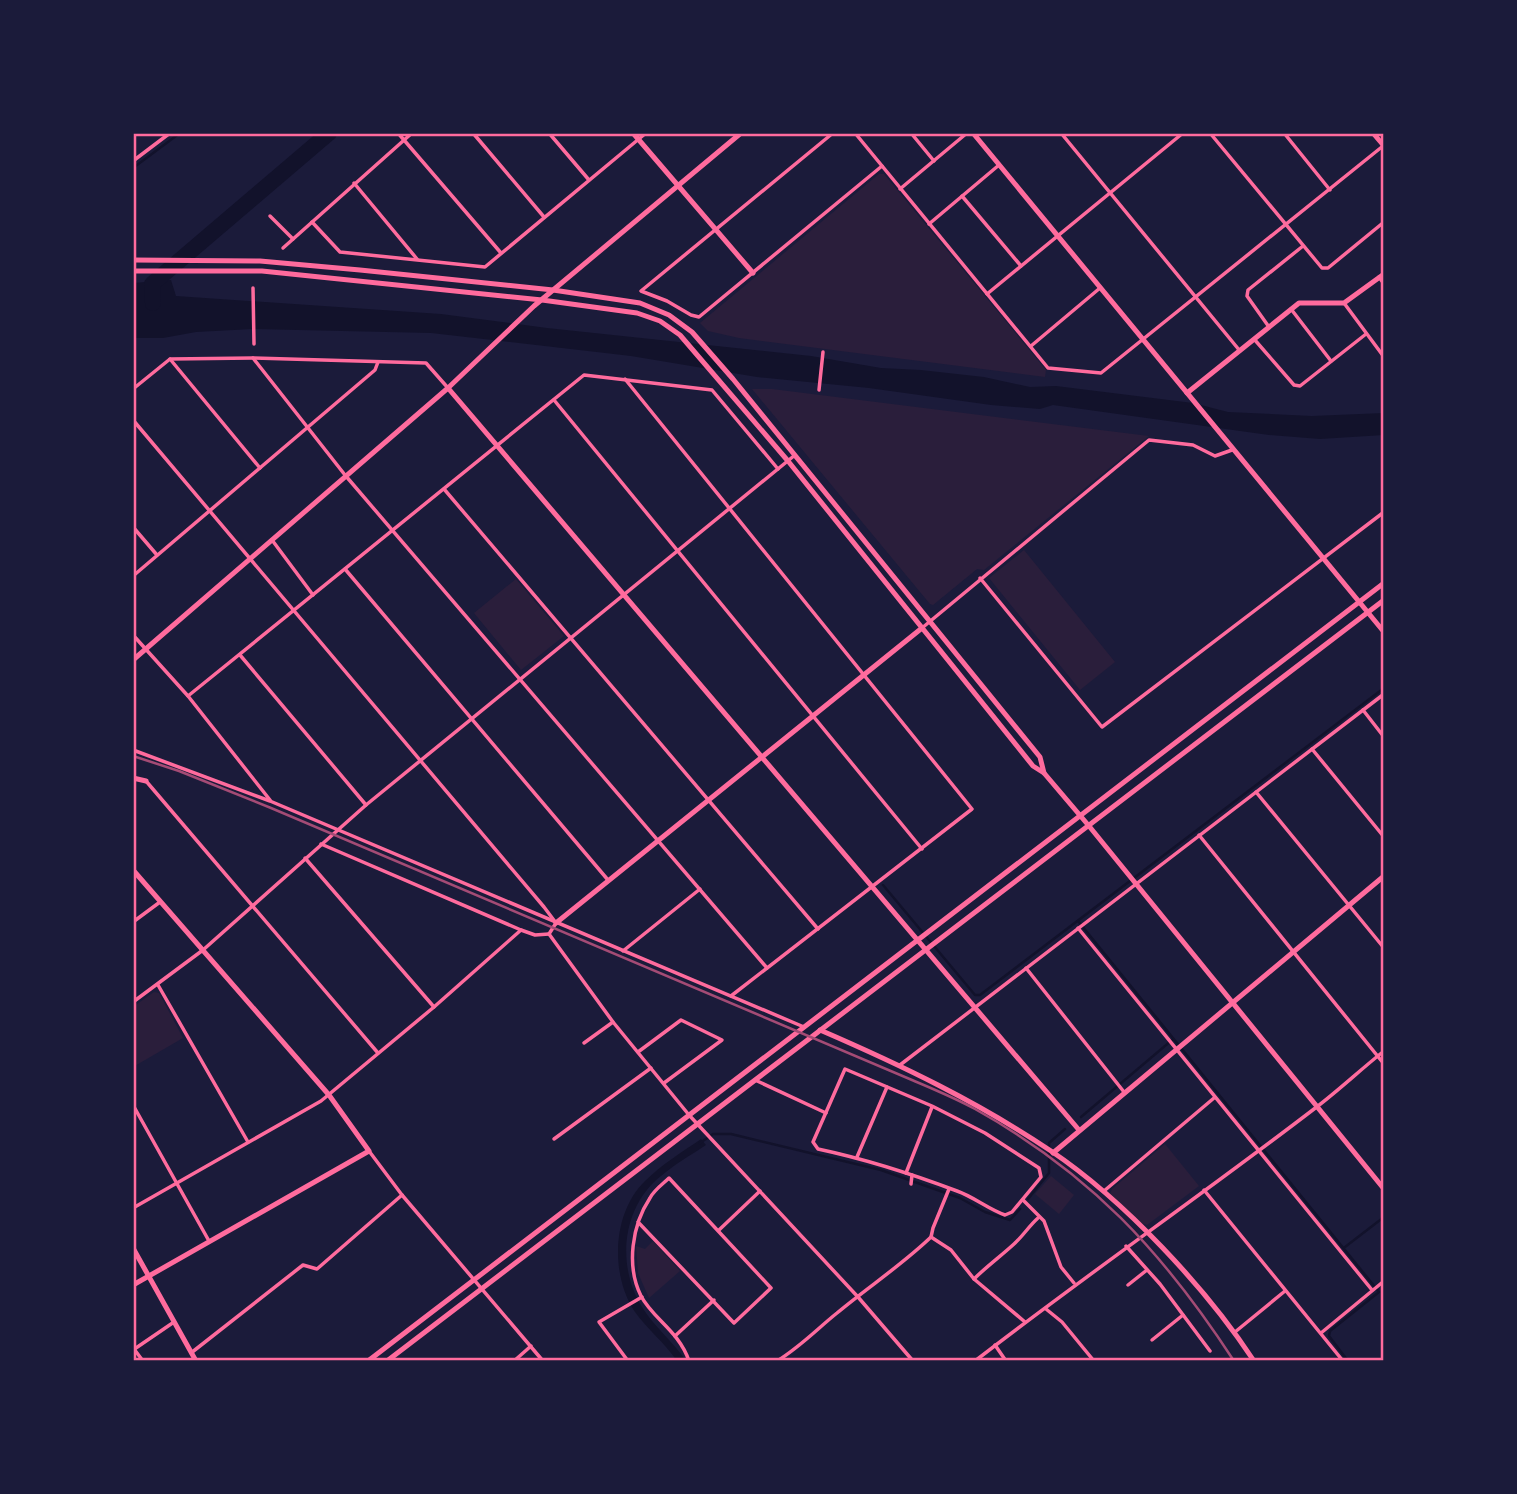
<svg xmlns="http://www.w3.org/2000/svg" width="1517" height="1494" viewBox="0 0 1517 1494" font-family="Ubuntu,sans-serif">
  <style>
    .green { fill: #2a1e3b }
    .water { fill: #12122b }
    .lines { fill: none; stroke-linecap: round; stroke-linejoin: round }
    .stream { stroke: #12122b; stroke-width: 2.5 }
    .river { stroke: #12122b; stroke-width: 16 }
    .minor { stroke: #ff6b9d; stroke-width: 3.5 }
    .tertiary { stroke: #ff6b9d; stroke-width: 5 }
    .secondary { stroke: #ff6b9d; stroke-width: 5 }
    .rail { stroke: #a44b75; stroke-width: 2.5 }
    .neatline { fill: none; stroke: #ff6b9d; stroke-width: 2.5 }
  </style>
  <rect width="100%" height="100%" fill="#1b1b3a"/>
  <g class="green">
    <path d="M879,174H884L1046,370L1045,377L739,338L708,331L700,323Z"/>
    <path d="M752,389H772L1149,436L984,570L977,569L933,605L930,604Z"/>
    <path d="M1024,550L1115,662L1080,690L989,578Z"/>
    <path d="M516,579L564,636L521,670L474,613Z"/>
    <path d="M154,992L159,993L183,1038L133,1067V1007Z"/>
    <path d="M1165,1144L1199,1186L1147,1225L1141,1223L1110,1194L1112,1189Z"/>
    <path d="M1051,1176L1074,1195L1059,1214L1035,1194Z"/>
    <path d="M653,1241L680,1271L649,1298L638,1273L636,1246L645,1249Z"/>
  </g>
  <g class="water">
    <path d="M171,280L176,296L441,314L547,328L811,356L881,368L921,370L984,377L1030,387L1056,386L1193,403L1228,412L1312,416L1384,413V435L1320,439L1269,435L1053,405L1040,409L991,405L869,388L757,377L631,356L431,333L253,329L196,332L163,338H133V283Z"/>
    <path d="M701,1139L706,1145C691,1155 675,1164 661,1176C622,1207 616,1265 642,1307C654,1327 673,1341 686,1361H677C665,1343 647,1329 635,1312C610,1275 612,1213 645,1181C661,1165 682,1152 701,1139Z"/>
  </g>
  <g class="lines">
    <g class="stream">
      <path d="M133,168L180,133"/>
      <path d="M883,885L975,995H980L1384,688"/>
      <path d="M1078,921L1379,1292L1330,1331L1329,1336L1348,1361"/>
      <path d="M1081,1117L1172,1040"/>
      <path d="M700,1143L713,1134H731L881,1170L960,1198L985,1212L1010,1220L1020,1209"/>
      <path d="M1028,1199L1049,1173V1143L1065,1129"/>
      <path d="M1345,1247L1384,1217"/>
    </g>
    <path class="river" d="M153,303L152,284L329,133"/>
    <g class="minor">
      <path d="M252,133H254"/>
      <path d="M398,133L501,253"/>
      <path d="M473,133L544,217"/>
      <path d="M549,133L589,180"/>
      <path d="M833,133L641,291L667,301L691,315L699,317L882,166"/>
      <path d="M855,133L1048,368L1101,373L1383,146"/>
      <path d="M911,133L934,161"/>
      <path d="M1061,133L1240,351"/>
      <path d="M1210,133L1322,268H1328L1384,222"/>
      <path d="M1284,133L1330,190"/>
      <path d="M133,161L170,133"/>
      <path d="M354,183L417,259"/>
      <path d="M900,189L967,133"/>
      <path d="M962,196L1021,266"/>
      <path d="M270,216L293,239"/>
      <path d="M312,222L340,252L485,267L646,133"/>
      <path d="M929,224L999,165"/>
      <path d="M283,248L412,133"/>
      <path d="M1379,277L1384,284"/>
      <path d="M253,288L254,344"/>
      <path d="M987,294L1183,133"/>
      <path d="M1344,303L1384,357"/>
      <path d="M1291,309L1331,361"/>
      <path d="M1269,327L1247,296L1248,290L1303,246"/>
      <path d="M1254,339L1294,385L1300,386L1366,334"/>
      <path d="M1031,346L1100,288"/>
      <path d="M253,358L345,475L767,968"/>
      <path d="M170,359L260,468"/>
      <path d="M625,379L972,809L731,996"/>
      <path d="M133,389L170,359L253,358L426,363L448,388"/>
      <path d="M819,390L823,352"/>
      <path d="M554,400L922,849"/>
      <path d="M133,420L544,907L556,923L549,934"/>
      <path d="M444,489L818,929"/>
      <path d="M133,527L157,555"/>
      <path d="M272,540L313,595"/>
      <path d="M345,569L608,880"/>
      <path d="M133,576L375,370L378,362"/>
      <path d="M980,578L1102,727L1384,512"/>
      <path d="M922,628L1149,440L1193,445L1215,456L1232,450"/>
      <path d="M133,635L188,696L270,800"/>
      <path d="M240,655L366,805"/>
      <path d="M188,696L584,375L712,390L778,469"/>
      <path d="M1363,710L1384,737"/>
      <path d="M1312,749L1384,837"/>
      <path d="M133,750L270,801L804,1027"/>
      <path d="M146,781L378,1053"/>
      <path d="M1256,792L1384,948"/>
      <path d="M1199,835L1384,1064"/>
      <path d="M321,844L521,930L535,935L549,934"/>
      <path d="M305,858L434,1007"/>
      <path d="M133,922L160,902"/>
      <path d="M1078,928L1372,1290"/>
      <path d="M549,934L613,1022L689,1115L858,1297L913,1361"/>
      <path d="M623,951L700,889"/>
      <path d="M1026,968L1124,1092"/>
      <path d="M158,985L248,1142"/>
      <path d="M133,1002L203,950L366,805L795,455"/>
      <path d="M584,1043L613,1022"/>
      <path d="M638,1052L681,1020L722,1040L664,1083"/>
      <path d="M900,1065L1384,694"/>
      <path d="M845,1069L932,1106L985,1133L1039,1168L1041,1177L1012,1212L1005,1215C988,1209 974,1197 957,1191C912,1174 865,1159 818,1149L813,1142Z"/>
      <path d="M755,1080L826,1113"/>
      <path d="M133,1105L209,1241"/>
      <path d="M554,1139L651,1068"/>
      <path d="M369,1151L402,1195L543,1361"/>
      <path d="M857,1157L887,1087"/>
      <path d="M906,1173L932,1107"/>
      <path d="M911,1184L912,1175"/>
      <path d="M1204,1190L1343,1361"/>
      <path d="M1104,1191L1214,1098"/>
      <path d="M1023,1200L1044,1221L1061,1267L1074,1283"/>
      <path d="M133,1208L321,1101L434,1007L521,930"/>
      <path d="M638,1222L734,1323L771,1288L669,1178C663,1184 654,1190 650,1198C632,1225 626,1266 641,1296C653,1319 679,1331 689,1361"/>
      <path d="M719,1230L760,1191"/>
      <path d="M931,1237L933,1228L949,1189"/>
      <path d="M1126,1246L1160,1284L1210,1351"/>
      <path d="M974,1279C987,1266 1001,1256 1014,1244C1023,1236 1029,1226 1038,1218"/>
      <path d="M1128,1285L1147,1270"/>
      <path d="M1046,1309L1062,1322L1094,1361"/>
      <path d="M1235,1332L1285,1291"/>
      <path d="M1321,1333L1384,1281"/>
      <path d="M675,1336L714,1300"/>
      <path d="M1152,1340L1183,1315"/>
      <path d="M995,1345L1006,1361"/>
      <path d="M134,1349L143,1361"/>
      <path d="M133,1350L174,1322"/>
      <path d="M191,1353L303,1265L317,1269L402,1195"/>
      <path d="M514,1361L531,1346"/>
      <path d="M628,1361L599,1322L642,1297"/>
      <path d="M777,1361C800,1347 817,1329 837,1313C868,1287 902,1265 931,1237L951,1250L974,1279L1025,1322"/>
      <path d="M975,1361C1086,1275 1202,1195 1314,1109C1338,1091 1360,1070 1384,1051"/>
    </g>
    <g class="tertiary">
      <path d="M633,133L753,273"/>
      <path d="M1373,133L1384,146"/>
      <path d="M133,260L260,261L360,270L553,290L640,303L669,315L692,332L733,379L1040,757L1044,773"/>
      <path d="M133,271H262L542,300L637,313L660,321L680,335L788,461L1033,766L1044,773L1089,826L1384,1189"/>
      <path d="M448,388L1079,1130"/>
      <path d="M1187,393L1299,303H1344L1384,274"/>
      <path d="M133,778L146,781"/>
      <path d="M133,870L329,1095L369,1151L133,1285"/>
      <path d="M556,923L922,628"/>
      <path d="M820,1030C901,1065 978,1102 1051,1151C1124,1200 1206,1288 1254,1361"/>
      <path d="M1053,1153L1384,876"/>
      <path d="M368,1361L1384,583"/>
      <path d="M387,1361L1384,600"/>
    </g>
    <g class="secondary">
      <path d="M973,133L1384,632"/>
      <path d="M133,660L448,388L534,306L741,133"/>
      <path d="M133,1248L196,1361"/>
    </g>
    <path class="rail" d="M133,756L179,771L271,808L912,1080C933,1089 955,1098 975,1109C1090,1173 1163,1252 1234,1361"/>
  </g>
  <rect width="1517" height="1494" fill="none" stroke="#1b1b3a" stroke-width="270"/>
  <rect x="135" y="135" width="1247" height="1224" class="neatline"/>
</svg>
